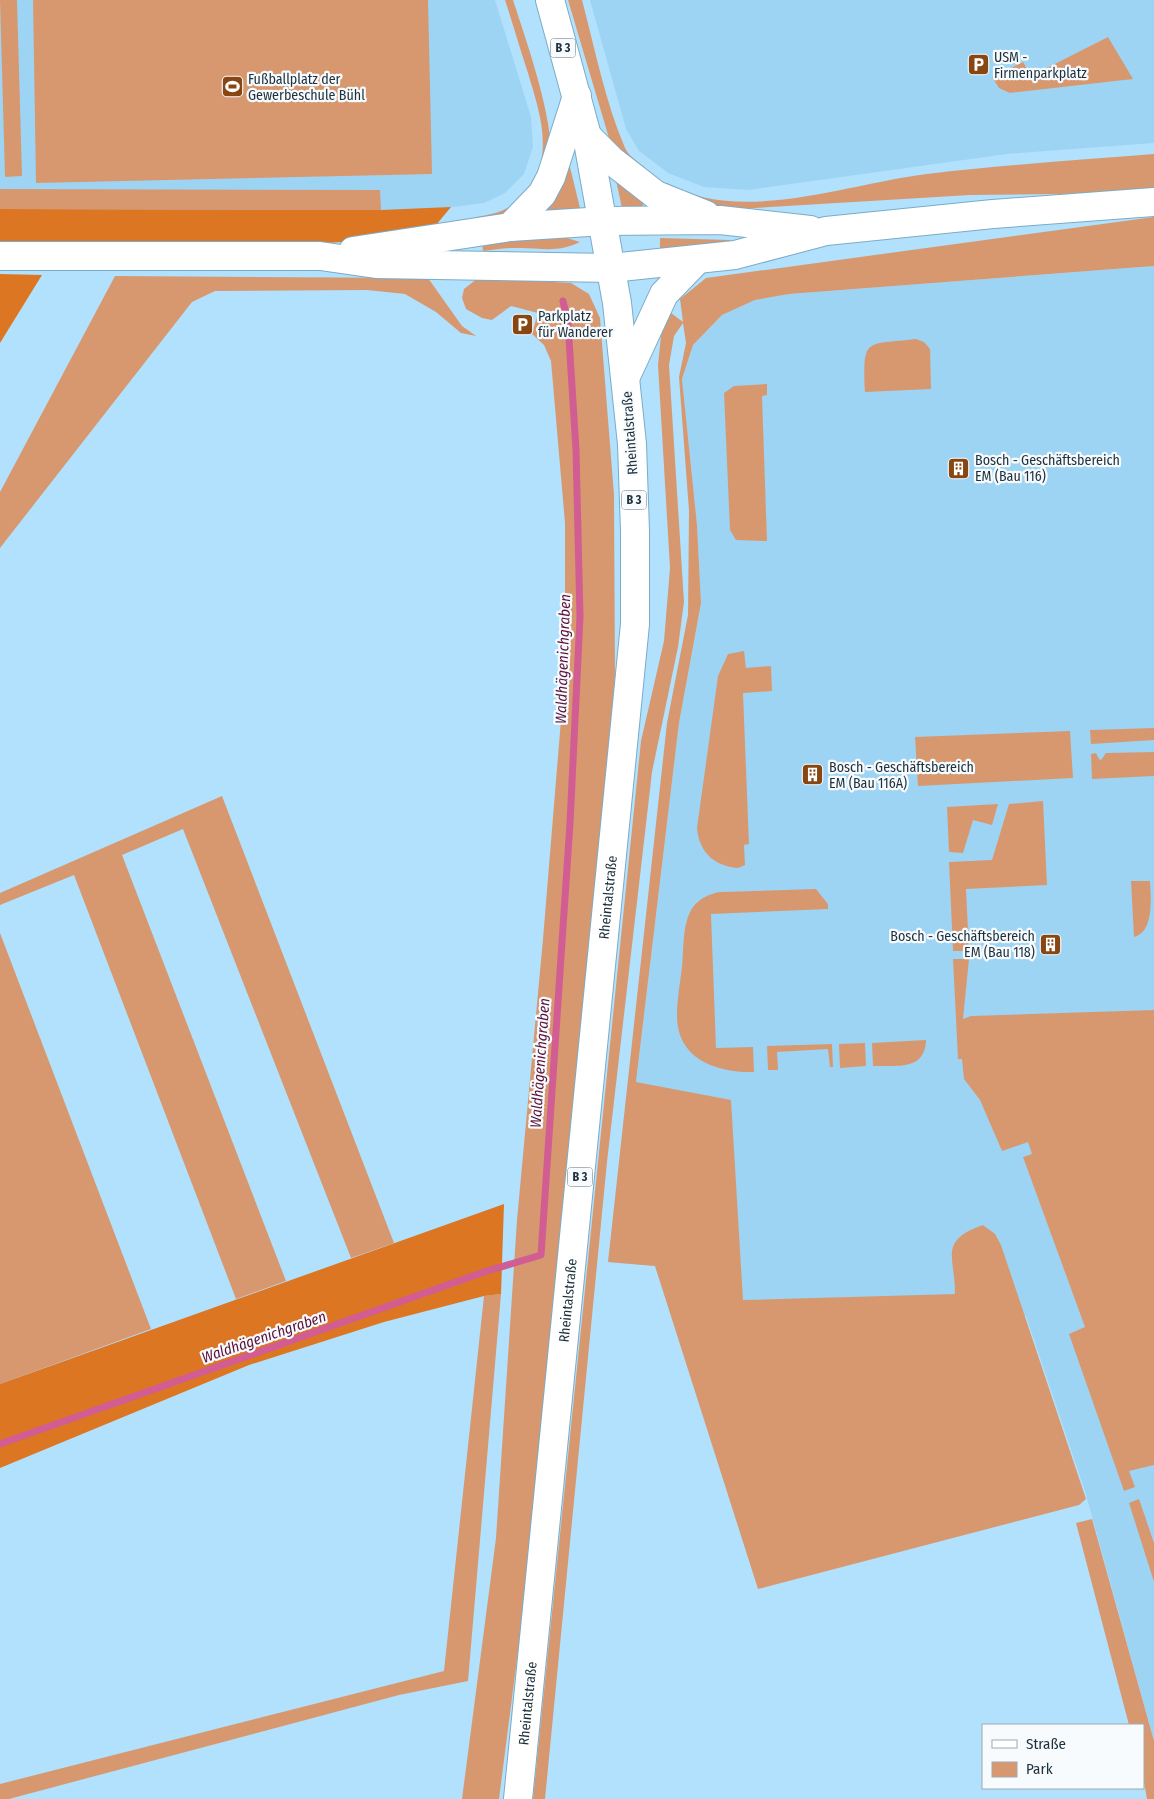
<svg xmlns="http://www.w3.org/2000/svg" width="1154" height="1799" viewBox="0 0 1154 1799" font-family="'Fira Sans Condensed',sans-serif">
  <style>
    .built { fill: #9ed4f3 }
    .green { fill: #d8986f }
    .forest { fill: #dd7622 }
    .lines { fill: none; stroke-linecap: round; stroke-linejoin: round }
    .stream { stroke: #d15d92; stroke-width: 7 }
    .tertiary-casing { stroke: #7cabc5; stroke-width: 30 }
    .primary-casing { stroke: #7cabc5; stroke-width: 30 }
    .tertiary { stroke: #fff; stroke-width: 28 }
    .primary { stroke: #fff; stroke-width: 28 }
    .labels { text-anchor: middle; dominant-baseline: central; stroke-width: 4.5; stroke-linejoin: round; paint-order: stroke }
    .shield { fill: #f7fbfe; stroke: #5e6d76; stroke-width: 1 }
    .shield-label { font-size: 12px; font-weight: bold; fill: #1d303b }
    .poi-label { font-size: 14px; fill: #1d303b; stroke: #f7fbfe; text-anchor: start }
    .street-label { font-size: 14px; fill: #1d303b; stroke: #f7fbfe }
    .water-label { font-size: 15px; font-style: italic; fill: #5c1238; stroke: #f7fbfe }
  </style>
  <rect width="100%" height="100%" fill="#b1e1fd"/>
  <g class="built">
    <path d="M0,0H495L531,117L533,147L524,174L505,193L484,203L438,209L381,210L0,209Z"/>
    <path d="M590,0H1154V143L1007,154L748,190L704,187L668,173L639,151L626,129Z"/>
    <path d="M1154,266V1741L1085,1491L1026,1316L673,1321L655,1266L608,1262L636,1083L679,723L701,603L697,525L682,379L693,345L722,315L755,300L789,294Z"/>
  </g>
  <g class="green">
    <path d="M0,0H17L22,176L5,177Z"/>
    <path d="M33,0H428L432,174L36,183Z"/>
    <path d="M505,0H513C524,34 559,132 549,164C544,177 514,208 504,220L459,223C476,214 496,217 512,205C559,168 542,120 528,73C520,49 513,24 505,0Z"/>
    <path d="M568,0H582C595,49 605,101 625,148C631,161 648,165 652,178L625,163L609,138Z"/>
    <path d="M1108,37L1133,79L1010,93L999,88L992,77L1023,62L1031,76Z"/>
    <path d="M1154,154V192L1140,193L970,195L738,209L705,206L663,194L667,183C739,226 850,183 927,174C1003,165 1078,160 1154,154Z"/>
    <path d="M568,159L580,208L541,214Z"/>
    <path d="M615,176L644,198L642,210L622,208Z"/>
    <path d="M0,189L380,190L381,210L0,209Z"/>
    <path d="M1154,217V266L789,294L755,300L722,315L693,345L682,379L697,525L701,603L679,723L636,1082L731,1100L743,1300L955,1294C955,1256 938,1241 983,1225L995,1234L1001,1245L1086,1499L1079,1505L758,1589L655,1266L608,1262L667,723L688,615L689,511L679,377L686,343L683,323L674,336L669,365L684,602L678,647L652,772L607,1162L545,1799H533L641,741L664,641L670,568L658,365L662,326L671,313L683,322L680,299L706,278Z"/>
    <path d="M564,237L580,242C555,254 540,247 514,248C504,248 493,250 483,251L482,242Z"/>
    <path d="M660,238L730,240L731,244L660,251Z"/>
    <path d="M115,276L428,278L462,326L476,336L461,333L436,312L405,294L367,290L215,291L192,302L0,548V492Z"/>
    <path d="M478,278L571,283L589,294L600,318L614,495L615,676L571,1156L527,1581L499,1799H462L496,1538L517,1220L543,939L565,671V523L551,361L544,345L532,334L538,313L511,306L492,320L482,318L466,309L462,298L464,289Z"/>
    <path d="M916,339L924,342L930,349L931,389L865,392C863,337 864,345 916,339Z"/>
    <path d="M767,384V395L762,396L767,541L736,540L730,530L724,393L734,386Z"/>
    <path d="M744,651L746,668L771,666L772,691L743,693L749,844L744,845L745,865L738,868C714,866 699,852 697,828L718,676L728,654Z"/>
    <path d="M1154,728V740L1091,744L1090,730Z"/>
    <path d="M1070,731L1073,778L918,786L915,737Z"/>
    <path d="M1154,752V776L1092,779L1091,754L1096,753L1099,759L1101,760L1106,753Z"/>
    <path d="M222,796L394,1243L351,1258L183,829L122,855L286,1281L236,1299L74,875L0,905V893Z"/>
    <path d="M1043,801L1047,885L966,889L969,951H953L949,862L992,860L1009,804Z"/>
    <path d="M998,804L992,825L973,820L963,853L949,852L947,807Z"/>
    <path d="M1131,881H1150C1151,900 1154,932 1134,937Z"/>
    <path d="M816,889L828,904V909L711,914L716,1048L753,1047L754,1072C718,1073 677,1060 677,1016C677,1000 680,983 682,967C684,948 682,923 693,907C700,898 709,894 720,892Z"/>
    <path d="M0,933L151,1329L0,1384Z"/>
    <path d="M953,959H969L963,1019L971,1016L1154,1010V1465L1129,1471L1135,1487L1124,1491L1069,1334L1085,1327L1023,1157L1032,1154L1028,1142L1002,1151L980,1100L964,1079L962,1059H958Z"/>
    <path d="M926,1040C925,1072 895,1065 873,1066L872,1043Z"/>
    <path d="M865,1043L866,1066L840,1068L839,1044Z"/>
    <path d="M832,1044L833,1067H830L828,1049L777,1052L778,1070H768L767,1046Z"/>
    <path d="M501,1294L468,1681L399,1695L9,1799H0V1784L444,1671L484,1296Z"/>
    <path d="M1139,1499L1154,1543V1582L1129,1503Z"/>
    <path d="M1092,1519L1154,1741V1799H1147L1143,1776V1725H1129L1076,1523Z"/>
  </g>
  <g class="forest">
    <path d="M451,207L436,225L385,240L217,248H0V209L381,210Z"/>
    <path d="M0,274L42,275L0,343Z"/>
    <path d="M504,1204L501,1294L484,1296L384,1322L249,1365L0,1468V1384Z"/>
  </g>
  <g class="lines">
    <path class="stream" d="M0,1444L484,1272L541,1255L570,823L580,617L576,450L568,323L563,301"/>
    <defs>
      <g id="tertiary">
        <path d="M587,136L611,160L656,195L706,215"/>
        <path d="M510,227L542,194L551,177L577,96"/>
        <path d="M353,251L510,227L604,221L720,220L810,230"/>
        <path d="M0,256H320L376,264L611,268L735,255L826,231L993,214L1154,202"/>
        <path d="M626,376L664,294L697,260"/>
      </g>
      <g id="primary">
        <path id="s1" d="M518,1799L635,624V531L632,444L617,303L587,136L550,0"/>
      </g>
    </defs>
    <use href="#tertiary" class="tertiary-casing"/>
    <use href="#primary" class="primary-casing"/>
    <use href="#tertiary" class="tertiary"/>
    <use href="#primary" class="primary"/>
  </g>
  <defs>
    <symbol id="parking-square" viewBox="-11 -11 22 22"><rect x="-9" y="-9" width="18" height="18" rx="4" fill="#884612" stroke="#f7fbfe"/><path d="M-3.5-5.5H1a3.5 3.5 0 0 1 0 7H-1V5.5H-3.5ZM-1-3.4V-.6H.8a1.4 1.4 0 0 0 0-2.8Z" fill="#fff"/></symbol>
    <symbol id="stadium-square" viewBox="-11 -11 22 22"><rect x="-9" y="-9" width="18" height="18" rx="4" fill="#884612" stroke="#f7fbfe"/><path d="M0-5a6.5 5 0 1 0 0 10a6.5 5 0 1 0 0-10ZM-3.5-1.8h7v3.6h-7Z" fill="#fff"/></symbol>
    <symbol id="building-square" viewBox="-11 -11 22 22"><rect x="-9" y="-9" width="18" height="18" rx="4" fill="#884612" stroke="#f7fbfe"/><path d="M-4-6H4V6H1V3H-1V6H-4ZM-2.5-4.3h1.7v1.8h-1.7ZM.8-4.3h1.7v1.8H.8ZM-2.5-1h1.7V.8h-1.7ZM.8-1h1.7V.8H.8Z" fill="#fff"/></symbol>
  </defs>
  <g fill-rule="evenodd">
    <use href="#parking-square" x="966" y="52" width="25" height="25"/>
    <use href="#stadium-square" x="220" y="74" width="25" height="25"/>
    <use href="#parking-square" x="510" y="312" width="25" height="25"/>
    <use href="#building-square" x="946" y="456" width="25" height="25"/>
    <use href="#building-square" x="800" y="762" width="25" height="25"/>
    <use href="#building-square" x="1038" y="932" width="25" height="25"/>
  </g>
  <g class="labels">
    <g class="shield">
      <rect x="550.5" y="38.5" width="25" height="19" rx="4"/>
      <rect x="621.5" y="490.5" width="25" height="19" rx="4"/>
      <rect x="567.5" y="1167.5" width="25" height="19" rx="4"/>
    </g>
    <g class="shield-label">
      <text x="563" y="48">B 3</text>
      <text x="634" y="500">B 3</text>
      <text x="580" y="1177">B 3</text>
    </g>
    <g class="poi-label">
      <text x="994" y="57">USM -<tspan x="994" dy="16">Firmenparkplatz</tspan></text>
      <text x="248" y="79">Fußballplatz der<tspan x="248" dy="16">Gewerbeschule Bühl</tspan></text>
      <text x="538" y="316">Parkplatz<tspan x="538" dy="16">für Wanderer</tspan></text>
      <text x="975" y="460">Bosch - Geschäftsbereich<tspan x="975" dy="16">EM (Bau 116)</tspan></text>
      <text x="829" y="767">Bosch - Geschäftsbereich<tspan x="829" dy="16">EM (Bau 116A)</tspan></text>
      <text x="1035" y="936" text-anchor="end">Bosch - Geschäftsbereich<tspan x="1035" dy="16">EM (Bau 118)</tspan></text>
    </g>
    <g class="street-label">
      <text transform="translate(630 433) rotate(-94)">Rheintalstraße</text>
      <text stroke="none"><textPath href="#s1" startOffset="906">Rheintalstraße</textPath></text>
      <text stroke="none"><textPath href="#s1" startOffset="501">Rheintalstraße</textPath></text>
      <text stroke="none"><textPath href="#s1" startOffset="96">Rheintalstraße</textPath></text>
    </g>
    <g class="water-label">
      <text transform="translate(563 659) rotate(-88)">Waldhägenichgraben</text>
      <text transform="translate(540 1063) rotate(-86)">Waldhägenichgraben</text>
      <text transform="translate(264 1337) rotate(-19)">Waldhägenichgraben</text>
    </g>
  </g>
  <rect x="982" y="1724" width="162" height="65" fill="#f7fbfe" stroke="#a0aab0"/>
  <rect x="992" y="1740" width="25" height="8" fill="#ffffff" stroke="#a0aab0"/>
  <text x="1026" y="1749" font-size="15" fill="#1d303b">Straße</text>
  <rect x="992" y="1762" width="25" height="15" fill="#d8986f" stroke="#a0aab0"/>
  <text x="1026" y="1774" font-size="15" fill="#1d303b">Park</text>
</svg>
